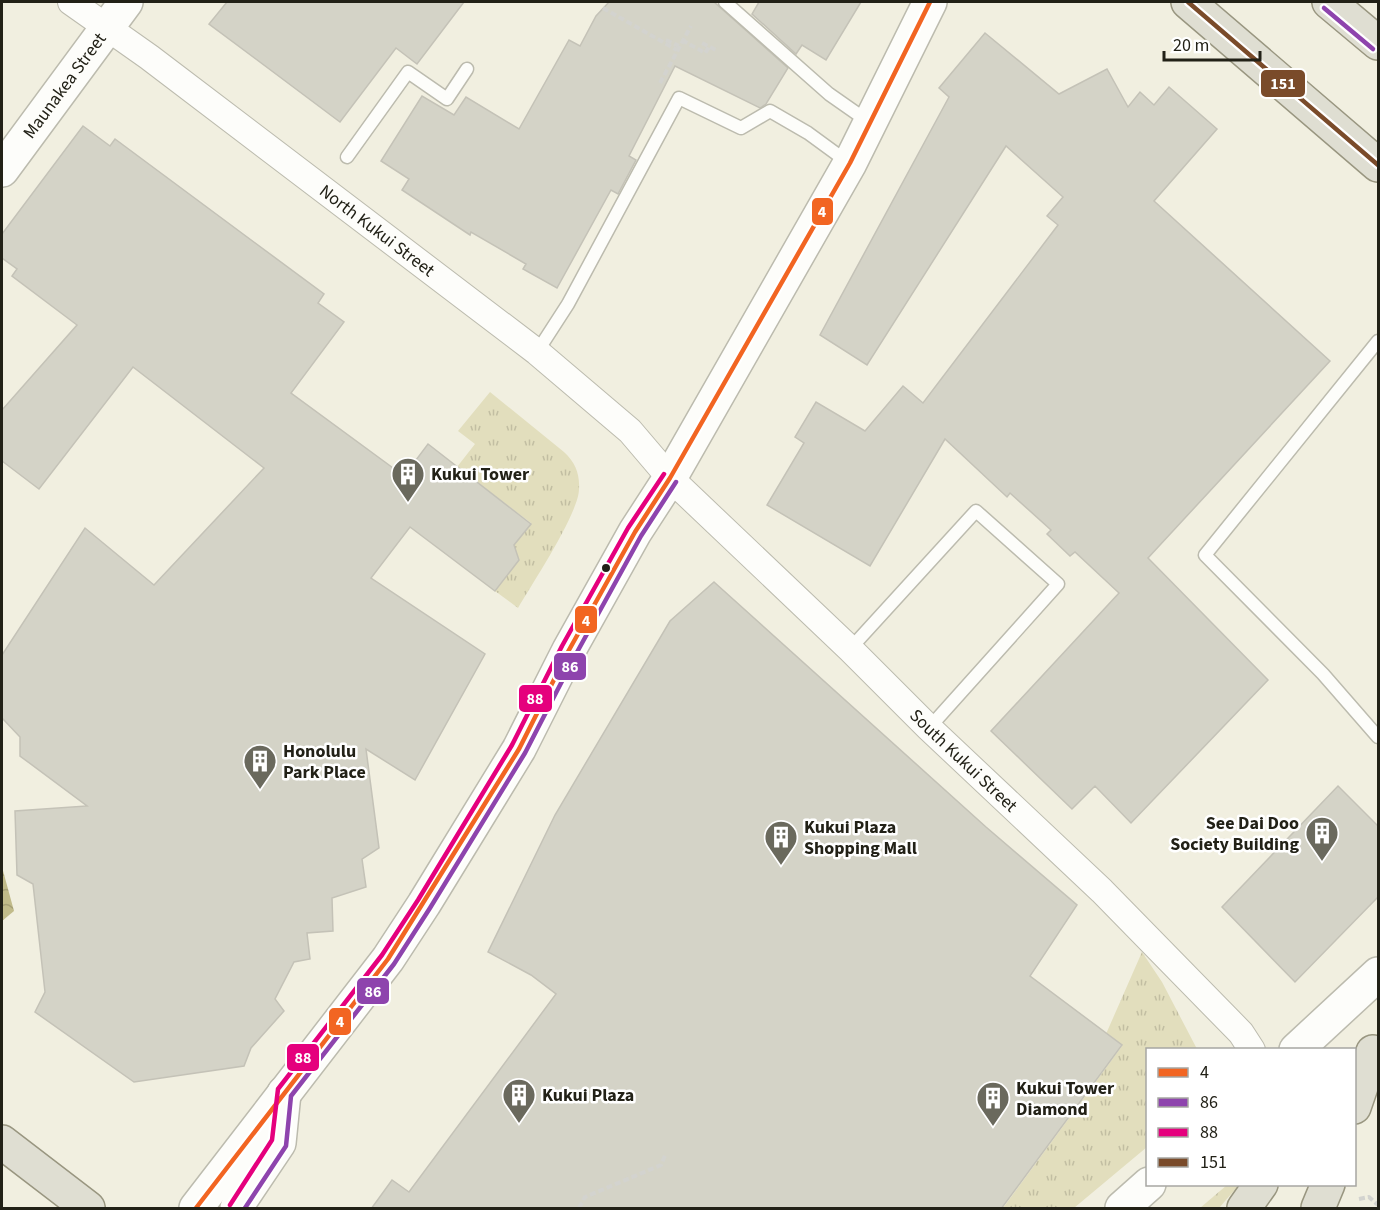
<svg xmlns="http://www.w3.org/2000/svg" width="1380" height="1210" viewBox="0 0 1380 1210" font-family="'Source Sans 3',sans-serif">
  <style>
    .grass { fill: url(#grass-tufts) }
    .water { fill: url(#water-waves) }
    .building { fill: #d4d3c7; stroke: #c4c2b7; stroke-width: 1.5 }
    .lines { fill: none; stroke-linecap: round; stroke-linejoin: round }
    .lane-casing { stroke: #bcbbae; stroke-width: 15 }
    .street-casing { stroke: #bcbbae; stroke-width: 28 }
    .secondary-casing { stroke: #bcbbae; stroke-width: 36 }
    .primary-casing { stroke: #999680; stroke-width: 36 }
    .path { stroke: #d3d3cf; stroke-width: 4; stroke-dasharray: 6 3; stroke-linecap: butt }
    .lane { stroke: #fdfdfa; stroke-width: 12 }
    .street { stroke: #fdfdfa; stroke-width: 26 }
    .secondary { stroke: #fdfdfa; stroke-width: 33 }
    .primary { stroke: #dfded2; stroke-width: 33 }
    .bus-1-casing { stroke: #fff; stroke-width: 9 }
    .bus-2-casing { stroke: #fff; stroke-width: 9 }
    .bus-3-casing { stroke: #fff; stroke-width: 9 }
    .bus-4-casing { stroke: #fff; stroke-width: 9 }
    .bus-1 { stroke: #f26522; stroke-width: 4.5 }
    .bus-2 { stroke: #8e44ad; stroke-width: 4.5 }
    .bus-3 { stroke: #e5007d; stroke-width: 4.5 }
    .bus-4 { stroke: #7a4b2a; stroke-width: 4.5 }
    .bus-dot { fill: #222117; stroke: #fff; stroke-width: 2 }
    .labels { text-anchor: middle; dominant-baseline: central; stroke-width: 5; stroke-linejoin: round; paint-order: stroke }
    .street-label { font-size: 18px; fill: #222117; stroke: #fff }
    .poi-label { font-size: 18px; font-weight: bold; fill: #222117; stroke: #fff; text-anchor: start }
    .line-badge { stroke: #fff; stroke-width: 2 }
    .badge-label { font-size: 16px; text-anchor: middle; font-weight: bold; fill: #fff }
  </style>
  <defs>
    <pattern id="grass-tufts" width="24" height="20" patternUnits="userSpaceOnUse" patternTransform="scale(1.5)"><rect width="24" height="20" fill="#e2debd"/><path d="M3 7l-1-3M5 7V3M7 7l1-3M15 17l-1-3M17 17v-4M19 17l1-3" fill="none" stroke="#c2bea2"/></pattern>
    <pattern id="water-waves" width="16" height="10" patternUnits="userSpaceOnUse" patternTransform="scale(1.5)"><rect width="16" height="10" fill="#c1bb8a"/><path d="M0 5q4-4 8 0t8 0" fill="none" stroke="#a6a076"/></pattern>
  </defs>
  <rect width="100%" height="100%" fill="#f1efe0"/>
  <g class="grass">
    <path d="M490,392L564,452C575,462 580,474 579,489C579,513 532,584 518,608L495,591L517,562L511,548L531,523L457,467L475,444L458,431Z"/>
    <path d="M1142,952L1162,982L1197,1049L1148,1050L1147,1147L1074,1208H1003L1122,1046L1106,1034Z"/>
    <path d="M1227,1185H1239L1219,1208H1200Z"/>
  </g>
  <path class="water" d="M2,867L14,911L2,921Z"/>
  <g class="building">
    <path d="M227,2H464L417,64L396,48L340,122L209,24Z"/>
    <path d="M609,2H714L788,68L766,104L760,108L675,66L629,156L636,160L618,194L611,190L557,288L523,269L526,264L471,232L470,235L402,190L409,179L381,161L422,96L454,115L466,97L519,129L569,40L580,46L596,16Z"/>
    <path d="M759,2H861L826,60L802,45L796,54L752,14Z"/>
    <path d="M985,33L1059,94L1107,69L1128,107L1140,92L1154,105L1169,87L1217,129L1154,201L1330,361L1148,558L1268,680L1131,823L1095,786L1072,809L991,731L1119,593L1075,552L1070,556L1047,534L1051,530L1010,493L1007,497L945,439L870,566L767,505L804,443L795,437L816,402L865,431L903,386L923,403L1058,225L1047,216L1063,197L1006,146L867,365L820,335L949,97L939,88Z"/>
    <path d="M83,126L110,146L115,139L324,294L318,303L344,322L291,393L404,476L428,444L531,524L514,545L519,560L495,591L410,527L371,578L485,654L415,780L366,749L379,848L362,859L366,887L332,898L333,931L307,933L310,959L294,962L275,999L284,1011L251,1048L244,1066L134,1082L35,1012L45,992L33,884L17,875L15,811L87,806L20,756V737L2,718V655L85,528L154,585L264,468L133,367L39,489L2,461V410L77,325L12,276L17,269L2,258V234Z"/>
    <path d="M714,582L986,827L1077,905L1030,976L1122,1045L1001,1209H371L392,1180L409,1192L556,994L531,975L488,952L555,815L670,621Z"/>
    <path d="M1338,786L1378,826V897L1295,982L1222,907Z"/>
  </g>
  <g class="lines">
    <defs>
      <g id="lane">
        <path d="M725,2L829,94L869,122"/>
        <path d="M347,157L408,72L447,99L467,69"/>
        <path d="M1378,341L1205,555L1323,674L1378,737"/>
        <path d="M537,352L568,304L679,98L741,128L770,111L808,133L849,163"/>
        <path d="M850,649L976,511L1058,584L929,728"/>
      </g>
      <g id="street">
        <path id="s1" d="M71,2L149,57L537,352L630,431L670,478L850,649L929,728L1102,891L1241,1033L1252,1050"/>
      </g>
      <g id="secondary">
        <path id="s2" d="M2,170L126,2"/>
        <path d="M1296,1050L1378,974"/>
        <path d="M196,1208L388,959L424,904L519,749L569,650L635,532L670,478L850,163L930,2"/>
        <path d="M237,1208L240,1201L279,1143L284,1093"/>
        <path d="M1122,1208L1149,1184"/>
      </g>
      <g id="primary">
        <path d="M1188,2L1378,165"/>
        <path d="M1329,2L1378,43"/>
        <path d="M1354,1107L1373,1052"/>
        <path d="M2,1142L88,1208"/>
        <path d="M1244,1208L1261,1184"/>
        <path d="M1318,1208L1328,1184"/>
      </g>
    </defs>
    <use href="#lane" class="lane-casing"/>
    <use href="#street" class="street-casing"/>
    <use href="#secondary" class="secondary-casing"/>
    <use href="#primary" class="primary-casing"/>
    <g class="path">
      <path d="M603,8L677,50"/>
      <path d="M666,40L679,46"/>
      <path d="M682,40L705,53L709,47"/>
      <path d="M702,43L716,50"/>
      <path d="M660,83L691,26"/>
      <path d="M1359,1199L1369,1197L1378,1205"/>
      <path d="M579,1208L585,1197L661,1165L666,1153"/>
    </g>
    <use href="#lane" class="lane"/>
    <use href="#street" class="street"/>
    <use href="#secondary" class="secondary"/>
    <use href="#primary" class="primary"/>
    <defs>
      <path id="bus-1" d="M196,1208L388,959L519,749L569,650L635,532L670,478L850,163L930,2"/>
      <g id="bus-2">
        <path d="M1324,8L1373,49"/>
        <path d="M245,1208L286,1146L291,1096L394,964L430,908L525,753L576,654L641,536L676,482"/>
      </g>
      <path id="bus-3" d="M230,1205L272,1140L278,1089L382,955L418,900L512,745L562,646L628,528L664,474"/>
      <path id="bus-4" d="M1188,2L1378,165"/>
    </defs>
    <use href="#bus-1" class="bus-1-casing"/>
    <use href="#bus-2" class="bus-2-casing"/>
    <use href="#bus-3" class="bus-3-casing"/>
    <use href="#bus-4" class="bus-4-casing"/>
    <use href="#bus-1" class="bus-1"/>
    <use href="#bus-2" class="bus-2"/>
    <use href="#bus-3" class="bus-3"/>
    <use href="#bus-4" class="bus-4"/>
  </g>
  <defs>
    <symbol id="building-pin" viewBox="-11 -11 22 30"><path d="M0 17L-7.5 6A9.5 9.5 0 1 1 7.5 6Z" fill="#6a695d" stroke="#fff"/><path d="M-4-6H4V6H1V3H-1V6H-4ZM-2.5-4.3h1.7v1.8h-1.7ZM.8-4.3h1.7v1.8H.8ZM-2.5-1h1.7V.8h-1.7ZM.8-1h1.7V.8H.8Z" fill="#fff"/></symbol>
  </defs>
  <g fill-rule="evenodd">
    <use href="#building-pin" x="389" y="455" width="38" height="52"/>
    <use href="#building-pin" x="241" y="742" width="38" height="52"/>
    <use href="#building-pin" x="1303" y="814" width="38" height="52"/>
    <use href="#building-pin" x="762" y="818" width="38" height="52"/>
    <use href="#building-pin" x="500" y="1076" width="38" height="52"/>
    <use href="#building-pin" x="974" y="1079" width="38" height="52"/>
  </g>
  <circle class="bus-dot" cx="606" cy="568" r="5"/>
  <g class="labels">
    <g class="street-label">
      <text stroke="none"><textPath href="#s2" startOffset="105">Maunakea Street</textPath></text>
      <text stroke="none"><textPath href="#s1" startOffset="382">North Kukui Street</textPath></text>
      <text stroke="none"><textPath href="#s1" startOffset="1174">South Kukui Street</textPath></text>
    </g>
    <g class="poi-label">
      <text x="431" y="474">Kukui Tower</text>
      <text x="283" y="751">Honolulu<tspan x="283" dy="21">Park Place</tspan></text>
      <text x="1299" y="823" text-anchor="end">See Dai Doo<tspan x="1299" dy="21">Society Building</tspan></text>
      <text x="804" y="827">Kukui Plaza<tspan x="804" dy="21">Shopping Mall</tspan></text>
      <text x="1016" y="1088">Kukui Tower<tspan x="1016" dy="21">Diamond</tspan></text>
      <text x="542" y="1095">Kukui Plaza</text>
    </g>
  </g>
  <g class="line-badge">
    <rect x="1260" y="69" width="46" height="29" rx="6" fill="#7a4b2a"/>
    <rect x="811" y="197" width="23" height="29" rx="6" fill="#f26522"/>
    <rect x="574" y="605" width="24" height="29" rx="6" fill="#f26522"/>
    <rect x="553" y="652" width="34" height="29" rx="6" fill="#8e44ad"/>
    <rect x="518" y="684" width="35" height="29" rx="6" fill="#e5007d"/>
    <rect x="356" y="977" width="34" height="28" rx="6" fill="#8e44ad"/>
    <rect x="328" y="1007" width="24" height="29" rx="6" fill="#f26522"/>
    <rect x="286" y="1043" width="34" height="29" rx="6" fill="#e5007d"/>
  </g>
  <g class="badge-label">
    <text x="1283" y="89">151</text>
    <text x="822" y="217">4</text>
    <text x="586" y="626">4</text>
    <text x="570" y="672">86</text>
    <text x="535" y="704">88</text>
    <text x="373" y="997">86</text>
    <text x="340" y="1027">4</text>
    <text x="303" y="1063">88</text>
  </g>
  <rect width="1380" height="1210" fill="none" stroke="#222117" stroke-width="6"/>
  <rect x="1146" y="1048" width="210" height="138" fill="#ffffff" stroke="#a7a6a2" stroke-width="1.5"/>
  <rect x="1158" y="1068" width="30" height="9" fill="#f26522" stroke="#a7a6a2" stroke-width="1.5"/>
  <text x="1200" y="1078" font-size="18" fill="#222117">4</text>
  <rect x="1158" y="1098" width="30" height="9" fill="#8e44ad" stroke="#a7a6a2" stroke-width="1.5"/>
  <text x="1200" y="1108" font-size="18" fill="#222117">86</text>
  <rect x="1158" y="1128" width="30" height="9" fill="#e5007d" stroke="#a7a6a2" stroke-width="1.5"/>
  <text x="1200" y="1138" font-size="18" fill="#222117">88</text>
  <rect x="1158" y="1158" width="30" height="9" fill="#7a4b2a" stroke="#a7a6a2" stroke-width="1.5"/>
  <text x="1200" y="1168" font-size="18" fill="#222117">151</text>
  <path d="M1164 51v9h96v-9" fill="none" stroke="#222117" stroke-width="3"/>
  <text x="1173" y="51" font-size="18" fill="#222117" stroke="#ffffff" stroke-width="4.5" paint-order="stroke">20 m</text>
</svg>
